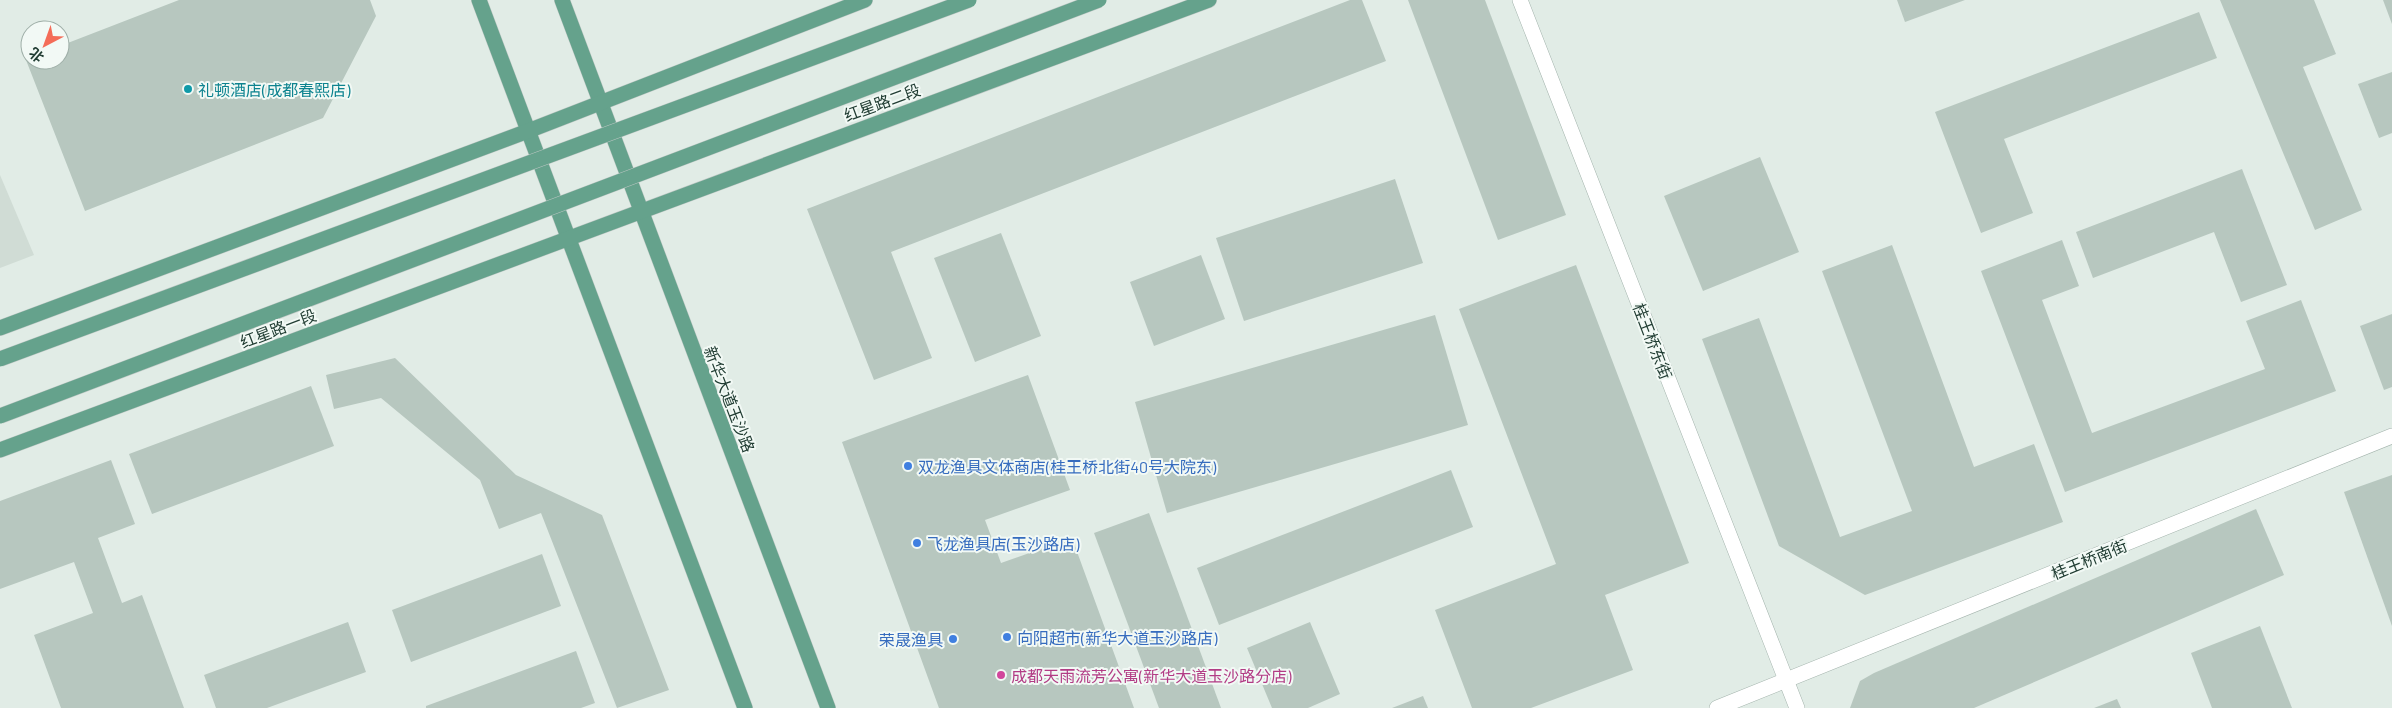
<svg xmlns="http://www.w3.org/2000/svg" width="2392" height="708" viewBox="0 0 2392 708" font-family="Barlow,'Noto Sans SC',sans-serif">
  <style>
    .built { fill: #d0dcd5 }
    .building { fill: #b7c7bf }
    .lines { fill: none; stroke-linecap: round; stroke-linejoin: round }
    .minor-casing { stroke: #a4b4ad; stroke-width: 16 }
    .major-casing { stroke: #c1c9c6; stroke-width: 16 }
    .minor { stroke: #fff; stroke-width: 15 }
    .major { stroke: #65a28c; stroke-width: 15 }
    .major-bridge-casing { stroke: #c1c9c6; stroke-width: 16; stroke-linecap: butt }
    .major-bridge { stroke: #65a28c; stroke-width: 15 }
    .culture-dot { fill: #0f9aa8; stroke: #f2f9f5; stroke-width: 2 }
    .shop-dot { fill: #3f7fe0; stroke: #f2f9f5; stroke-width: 2 }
    .hotel-dot { fill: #d1479c; stroke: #f2f9f5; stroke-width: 2 }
    .labels { text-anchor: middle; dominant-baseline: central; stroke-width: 4; stroke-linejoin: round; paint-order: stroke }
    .culture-label { font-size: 16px; fill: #0d838f; stroke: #f2f9f5; text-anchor: start }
    .street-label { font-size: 16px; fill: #213d33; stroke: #f2f9f5 }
    .shop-label { font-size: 16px; fill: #366cbe; stroke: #f2f9f5; text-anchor: start }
    .hotel-label { font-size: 16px; fill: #b23c85; stroke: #f2f9f5; text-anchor: start }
  </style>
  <rect width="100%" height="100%" fill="#e1ece6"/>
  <path class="built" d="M0,175L34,255L0,268Z"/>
  <g class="building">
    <path d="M179,0H370L376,16L323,118L85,211L26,60L30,58V60H60V46Z"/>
    <path d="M1350,0H1362L1386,61L891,252L932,358L874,380L807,209Z"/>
    <path d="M1408,0H1485L1566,215L1498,240Z"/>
    <path d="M1897,0H1965L1905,22Z"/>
    <path d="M2220,0H2314L2336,54L2303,67L2362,210L2315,230Z"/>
    <path d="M2383,0H2392V24Z"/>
    <path d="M2199,12L2217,58L2004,139L2033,213L1981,233L1935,112Z"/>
    <path d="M2392,72V133L2379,138L2358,84Z"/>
    <path d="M1760,157L1799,252L1703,291L1664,196Z"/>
    <path d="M2242,169L2287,285L2241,302L2214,232L2093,278L2076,232Z"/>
    <path d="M1395,179L1423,263L1244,321L1216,238Z"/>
    <path d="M1001,233L1041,336L975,362L934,258Z"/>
    <path d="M2062,240L2079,286L2042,300L2092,433L2265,369L2246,321L2301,300L2336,391L2065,492L1981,271Z"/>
    <path d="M1892,245L1974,467L2034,444L2063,522L1865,595L1779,546L1702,339L1759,318L1840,537L1912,511L1822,271Z"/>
    <path d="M1201,255L1225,319L1154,346L1130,282Z"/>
    <path d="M1576,265L1689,563L1605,595L1633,670L1531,708H1472L1435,610L1556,564L1459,309Z"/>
    <path d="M2392,314V387L2384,390L2360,326Z"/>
    <path d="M1435,315L1468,425L1167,513L1135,402Z"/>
    <path d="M395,358L516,475L602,515L669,690L617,708L541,513L499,529L480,480L381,398L334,409L326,375Z"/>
    <path d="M1028,375L1070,490L985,520L1001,563L1072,538L1134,708H939L842,442Z"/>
    <path d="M311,386L334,446L152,514L129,454Z"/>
    <path d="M111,460L135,524L98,538L122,603L142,595L184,708H61L34,635L93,613L74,562L0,589V501Z"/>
    <path d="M1451,470L1473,527L1219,625L1197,568Z"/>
    <path d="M2392,475V626L2344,492Z"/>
    <path d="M2256,509L2284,575L1974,708H1850L1860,681L1874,673Z"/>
    <path d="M1149,513L1221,708H1159L1094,533Z"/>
    <path d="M542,554L561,606L411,662L392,610Z"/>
    <path d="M348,622L366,672L267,708H216L204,675Z"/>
    <path d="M1310,622L1340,694L1308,708H1272L1247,648Z"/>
    <path d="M2260,626L2292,708H2212L2191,653Z"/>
    <path d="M576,651L595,703L581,708H426V706Z"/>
    <path d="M1423,696L1428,708H1392Z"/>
    <path d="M2117,699L2121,708H2094Z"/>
  </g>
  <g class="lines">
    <defs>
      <g id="minor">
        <path d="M1520,0L1797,708"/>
        <path d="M1717,708L2392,436"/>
      </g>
      <g id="major">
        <path d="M479,0L745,708"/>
        <path d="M562,0L828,708"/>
        <path d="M0,328L528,131L865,0"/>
        <path d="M0,450L1209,0"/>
      </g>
    </defs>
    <use href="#minor" class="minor-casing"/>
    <use href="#major" class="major-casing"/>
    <use href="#minor" class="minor"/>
    <use href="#major" class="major"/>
    <defs>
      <g id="major-bridge">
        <path d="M0,359L969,0"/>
        <path d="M0,416L1099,0"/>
      </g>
    </defs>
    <use href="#major-bridge" class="major-bridge-casing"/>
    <use href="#major-bridge" class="major-bridge"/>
  </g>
  <circle class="culture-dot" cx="188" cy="89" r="5"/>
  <g class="shop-dot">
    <circle cx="908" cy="466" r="5"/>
    <circle cx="917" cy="543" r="5"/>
    <circle cx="1007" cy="637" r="5"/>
    <circle cx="953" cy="639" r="5"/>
  </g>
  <circle class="hotel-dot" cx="1001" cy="675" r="5"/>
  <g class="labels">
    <g class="culture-label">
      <text x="198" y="89">礼顿酒店(成都春熙店)</text>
    </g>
    <g class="street-label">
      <text transform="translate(882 102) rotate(-20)">红星路二段</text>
      <text transform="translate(278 328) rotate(-21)">红星路一段</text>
      <text transform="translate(1653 341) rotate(69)">桂王桥东街</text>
      <text transform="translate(730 399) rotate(69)">新华大道玉沙路</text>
      <text transform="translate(2089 559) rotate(-22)">桂王桥南街</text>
    </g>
    <g class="shop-label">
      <text x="918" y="466">双龙渔具文体商店(桂王桥北街40号大院东)</text>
      <text x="927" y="543">飞龙渔具店(玉沙路店)</text>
      <text x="1017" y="637">向阳超市(新华大道玉沙路店)</text>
      <text x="943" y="639" text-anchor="end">荣晟渔具</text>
    </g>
    <g class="hotel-label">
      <text x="1011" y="675">成都天雨流芳公寓(新华大道玉沙路分店)</text>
    </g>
  </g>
  <g transform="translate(45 45) rotate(221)"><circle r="24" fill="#f2f9f5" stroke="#9eaea7"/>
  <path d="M0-4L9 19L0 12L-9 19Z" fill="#f46c58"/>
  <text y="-8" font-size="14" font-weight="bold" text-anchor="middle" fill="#213d33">北</text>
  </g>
</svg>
